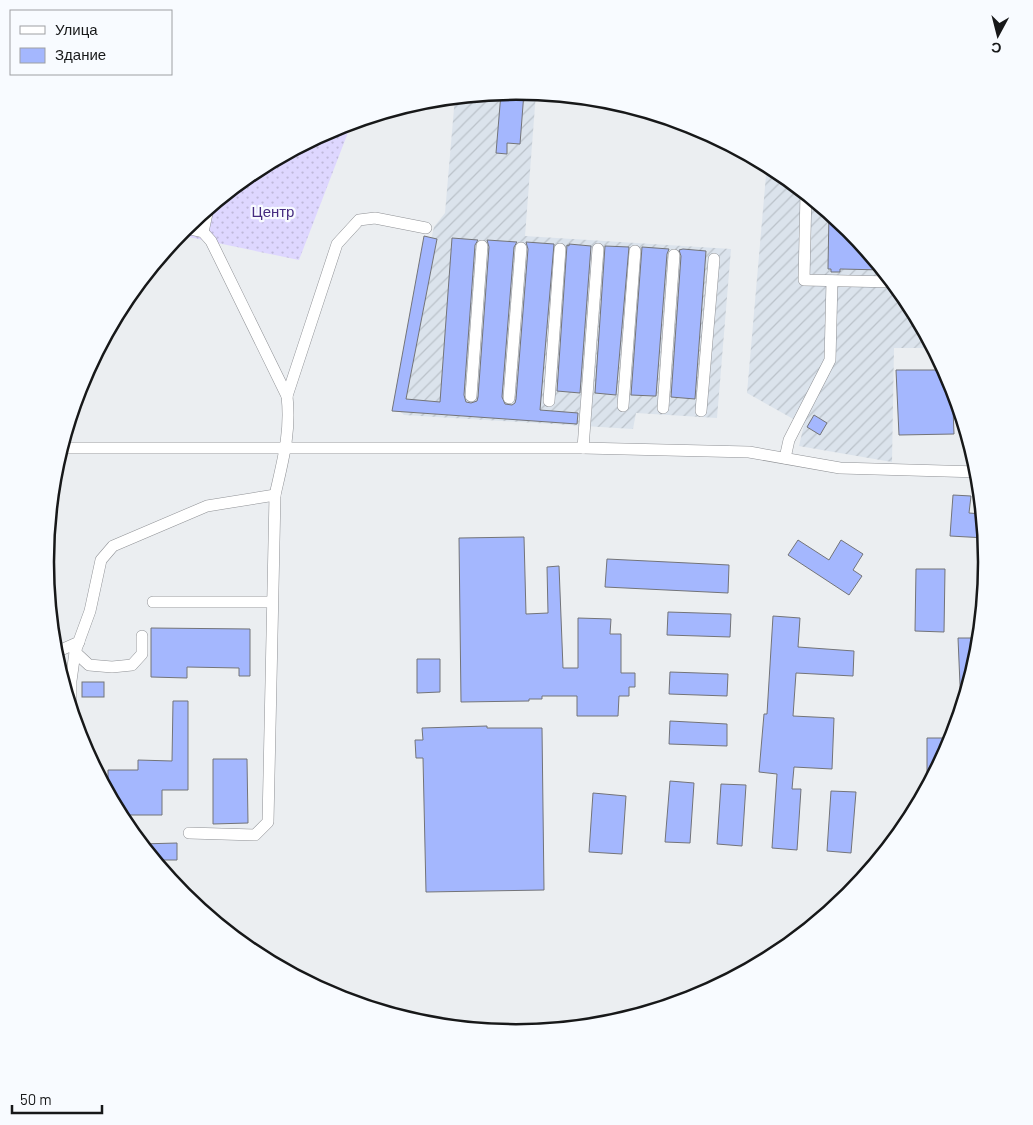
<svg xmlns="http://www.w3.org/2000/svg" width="1033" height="1125" viewBox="0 0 1033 1125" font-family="Barlow,sans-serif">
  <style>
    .industrial { fill: url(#industrial-furrows) }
    .garden { fill: url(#garden-dots) }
    .building { fill: #a4b7fe; stroke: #737478 }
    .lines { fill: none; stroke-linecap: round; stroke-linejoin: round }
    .minor-casing { stroke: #8f9195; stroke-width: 12 }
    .minor { stroke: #fff; stroke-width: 11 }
    .rail { stroke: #525455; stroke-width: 4; stroke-dasharray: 2.5 5; stroke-linecap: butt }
    .labels { text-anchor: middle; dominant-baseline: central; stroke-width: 4.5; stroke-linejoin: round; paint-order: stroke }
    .park-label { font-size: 15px; fill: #462c80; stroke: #f8fbff }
    .rim { fill: none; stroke: #171819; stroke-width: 2.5 }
  </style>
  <defs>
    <pattern id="industrial-furrows" width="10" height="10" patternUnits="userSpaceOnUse" patternTransform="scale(1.25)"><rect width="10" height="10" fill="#dbe3ec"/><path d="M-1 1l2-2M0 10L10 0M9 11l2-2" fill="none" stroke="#bbc2ca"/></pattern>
    <pattern id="garden-dots" width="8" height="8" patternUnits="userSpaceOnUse" patternTransform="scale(1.25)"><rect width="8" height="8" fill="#ded7ff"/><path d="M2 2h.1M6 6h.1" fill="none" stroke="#beb8da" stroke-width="1.8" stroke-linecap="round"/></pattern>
  </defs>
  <rect width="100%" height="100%" fill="#ebeef1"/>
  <g class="industrial">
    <path d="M517,91L536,93L525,236L731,249L717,418L636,413L633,429L404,415L393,405L434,227L445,213L455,97Z"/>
    <path d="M767,164L779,171L850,229L909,301L934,348H894L892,462L799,446L804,425L747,393Z"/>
  </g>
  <path class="garden" d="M352,122L299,260L179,235L183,229L255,170L336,127Z"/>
  <g class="building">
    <path d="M517,91L524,92L520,144L507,143V154L496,153L501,93Z"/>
    <path d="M829,212L850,229L884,270L840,269V272H831V269H828Z"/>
    <path d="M424,236L437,239L406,399L440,402L452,238L478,240L475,245L464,395L466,402L471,403L477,401L478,397L489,247L487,240L517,242L514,247L502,397L505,404L512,405L515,403L516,399L528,249L526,242L554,244L540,410L578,413L577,424L392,411Z"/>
    <path d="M569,244L591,246L580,393L557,391L567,245L569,246Z"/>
    <path d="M605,246L629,247L616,395L595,393Z"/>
    <path d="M642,247L669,249L667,254L656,396H654L631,395Z"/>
    <path d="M683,249L706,251L695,399L671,397L681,256L679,250Z"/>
    <path d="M896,370H945L952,382L954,434L899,435Z"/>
    <path d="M814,415L827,423L820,435L807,427Z"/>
    <path d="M953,495L971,496L969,513L983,514L986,538L950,536Z"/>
    <path d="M524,537L526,614L548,613L547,567L559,566L563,668H578V618L611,619L610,634H621V673H635V687H629V696H619L618,716H577V696H542V699H529V701L461,702L459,538Z"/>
    <path d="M798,540L829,560L841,540L863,554L853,570L862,576L849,595L788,555Z"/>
    <path d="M607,559L729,565L728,593L605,587Z"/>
    <path d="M916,569H945L944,632L915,631Z"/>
    <path d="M668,612L731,614L730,637L667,635Z"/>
    <path d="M773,616L800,618L798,647L854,651L853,676L796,673L793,716L834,718L832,769L794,767L792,789H801L797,850L772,848L777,774L759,772L764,714H767Z"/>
    <path d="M151,628L250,629V676H239V668L187,667V678L151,677Z"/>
    <path d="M958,638H981L979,655L963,708H961Z"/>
    <path d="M417,659H440V692L417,693Z"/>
    <path d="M670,672L728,674L727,696L669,694Z"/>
    <rect x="82" y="682" width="22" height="15"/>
    <path d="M173,701H188V790H162V815H119L108,793V770H138V760L172,761Z"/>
    <path d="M670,721L727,724V746L669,744Z"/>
    <path d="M487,726V728H542L544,890L426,892L423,758H416L415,740H423L422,728Z"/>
    <path d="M927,738H953L927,789Z"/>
    <path d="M213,759H247L248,823L213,824Z"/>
    <path d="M670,781L694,783L690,843L665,842Z"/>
    <path d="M721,784L746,785L742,846L717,844Z"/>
    <path d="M831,791L856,792L851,853L827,851Z"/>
    <path d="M593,793L626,796L622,854L589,852Z"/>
    <path d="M177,843V860H154L140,844Z"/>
  </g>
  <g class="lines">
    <defs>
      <g id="minor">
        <path d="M806,193L804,280L893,282"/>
        <path d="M185,228L203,232L211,241L287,396C291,432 283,460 275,495L268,822L255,835L189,833"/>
        <path d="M203,232L208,209"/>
        <path d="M287,396L337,244L359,220L375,218L426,228"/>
        <path d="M471,396L482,246"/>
        <path d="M509,398L521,248"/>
        <path d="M549,401L560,249"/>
        <path d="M623,406L635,251"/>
        <path d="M663,408L674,255"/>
        <path d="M701,411L714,259"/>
        <path d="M61,448H583L749,452L840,468L979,472"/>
        <path d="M583,448L598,249"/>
        <path d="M785,458L789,440L830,360L832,281"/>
        <path d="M153,602H272"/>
        <path d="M75,652L89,665L112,667L132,665L142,654V636"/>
        <path d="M54,653L79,642"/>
        <path d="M71,709V681L75,652L90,611L101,560L113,546L207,506L275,495"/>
      </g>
    </defs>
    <use href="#minor" class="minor-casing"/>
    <use href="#minor" class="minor"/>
    <path class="rail" d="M465,1029H569"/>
  </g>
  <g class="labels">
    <g class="park-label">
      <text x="273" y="211">Центр</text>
    </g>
  </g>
  <path d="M0 0H1033V1125H0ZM54 562a462 462 0 1 1 924 0a462 462 0 1 1-924 0Z" fill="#f8fbff" fill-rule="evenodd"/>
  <path class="rim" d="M54 562a462 462 0 1 1 924 0a462 462 0 1 1-924 0Z"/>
  <rect x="10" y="10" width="162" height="65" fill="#f8fbff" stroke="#9ea0a3"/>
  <rect x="20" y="26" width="25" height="8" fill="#ffffff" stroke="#9ea0a3"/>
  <text x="55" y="35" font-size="15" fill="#171819">Улица</text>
  <rect x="20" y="48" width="25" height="15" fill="#a4b7fe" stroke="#9ea0a3"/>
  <text x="55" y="60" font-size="15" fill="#171819">Здание</text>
  <g transform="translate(998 35) rotate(187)" stroke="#f8fbff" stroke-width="4" paint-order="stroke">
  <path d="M0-4L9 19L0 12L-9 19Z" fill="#171819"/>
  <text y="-8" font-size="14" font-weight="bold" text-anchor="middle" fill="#171819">С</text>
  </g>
  <path d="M12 1105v8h90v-8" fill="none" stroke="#171819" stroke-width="2.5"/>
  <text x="20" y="1105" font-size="15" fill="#171819" stroke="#f8fbff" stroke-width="4" paint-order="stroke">50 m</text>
</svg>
